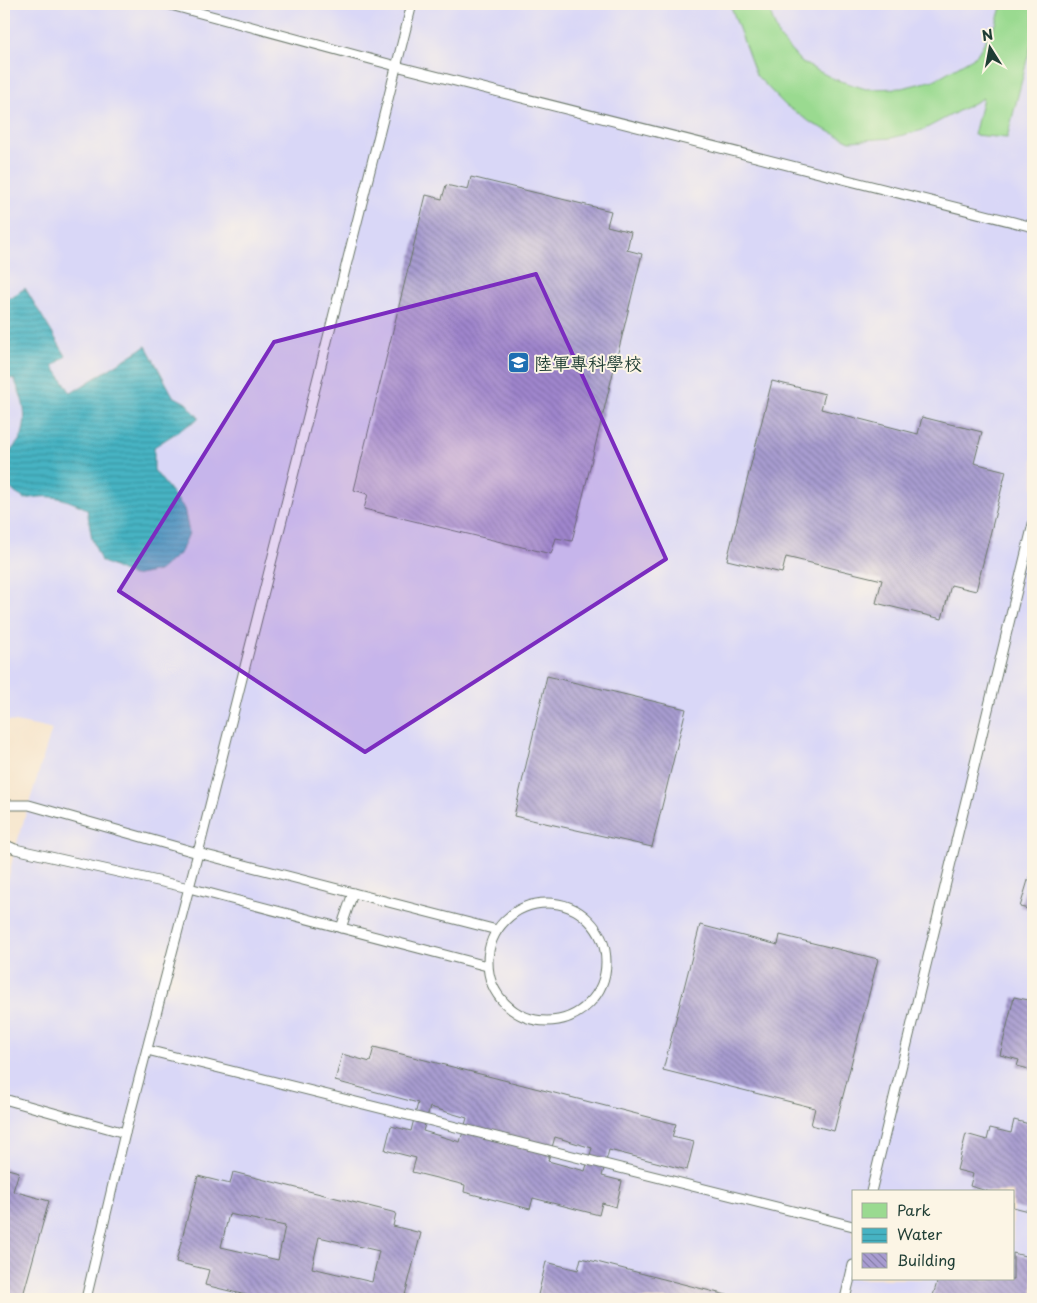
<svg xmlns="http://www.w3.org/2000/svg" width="1037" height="1303" viewBox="0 0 1037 1303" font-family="'Playpen Sans','LXGW WenKai TC',sans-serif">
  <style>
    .built { fill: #d9d7f7; fill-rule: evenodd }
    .park { fill: #9ada90; stroke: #5c8c62 }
    .water { fill: url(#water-rules); stroke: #32787c }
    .building { fill: url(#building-back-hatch); fill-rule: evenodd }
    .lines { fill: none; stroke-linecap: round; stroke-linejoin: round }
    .service-casing { stroke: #6a7769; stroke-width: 11 }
    .service { stroke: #fff; stroke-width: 9 }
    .marked { fill: #7b2cbf; fill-opacity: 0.2; stroke: #7b2cbf; stroke-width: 4; stroke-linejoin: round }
    .labels { text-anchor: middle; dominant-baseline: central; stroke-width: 4; stroke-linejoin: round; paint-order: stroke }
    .poi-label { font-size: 18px; fill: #1f3d34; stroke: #fcf5e5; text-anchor: start }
  </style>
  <defs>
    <pattern id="water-rules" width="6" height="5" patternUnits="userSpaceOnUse" patternTransform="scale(1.25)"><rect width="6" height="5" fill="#46b3c3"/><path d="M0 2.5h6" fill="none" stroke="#3a939f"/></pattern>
    <pattern id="building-back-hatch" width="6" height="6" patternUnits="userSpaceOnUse" patternTransform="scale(1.25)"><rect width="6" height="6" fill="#a89cd0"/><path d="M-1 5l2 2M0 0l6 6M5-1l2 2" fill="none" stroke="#8880aa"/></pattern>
  </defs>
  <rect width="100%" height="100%" fill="#fcf5e5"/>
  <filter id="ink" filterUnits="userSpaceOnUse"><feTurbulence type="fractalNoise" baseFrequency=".02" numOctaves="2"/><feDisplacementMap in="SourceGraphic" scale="10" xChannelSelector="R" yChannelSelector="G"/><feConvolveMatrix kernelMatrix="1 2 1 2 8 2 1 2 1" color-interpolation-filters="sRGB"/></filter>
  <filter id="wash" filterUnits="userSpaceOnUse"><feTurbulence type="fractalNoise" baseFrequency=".0096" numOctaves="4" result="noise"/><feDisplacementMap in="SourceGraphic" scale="20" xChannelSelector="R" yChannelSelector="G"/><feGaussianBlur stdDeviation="1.12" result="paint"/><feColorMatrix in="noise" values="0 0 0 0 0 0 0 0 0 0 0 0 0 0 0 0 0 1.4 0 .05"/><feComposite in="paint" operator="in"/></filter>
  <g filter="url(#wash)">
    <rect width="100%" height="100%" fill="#f6e4cb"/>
    <path class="built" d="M4,4H1033V1299H4V897L15,849L52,729L4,720ZM853,1192H1013V1279H853Z"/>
    <path class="park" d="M730,4H767L779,37L801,62L834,79L866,89L902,88L934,80L976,56L996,24L1002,4H1033V37L1007,138L974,135L983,98L923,130L891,138L850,141L813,124L785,105L756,75Z"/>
    <path class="water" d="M25,288L66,356L53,366L71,393L146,346L173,396L186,403L199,418L154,447V470L184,508L189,533L181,552L159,571L133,576L101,561L92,539L87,509C62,497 52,494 25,499C21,496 15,494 12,490C1,479 3,463 11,451C14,446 20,441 22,435C28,415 23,398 14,379L4,377V298L12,297Z"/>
    <g id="blocks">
      <g class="building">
        <path d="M471,177L611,211L607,226L631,232L627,250L642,254L572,541L556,538L551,554L364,509L368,494L354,490L426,195L442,199L446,185L468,190Z"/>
        <path d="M772,381L825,394L821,409L918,434L922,417L982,432L974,463L1006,471L976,591L951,585L942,619L876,603L882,580L786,557L782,573L727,560Z"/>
        <path d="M547,676L686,709L652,847L514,816Z"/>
        <path d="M1029,877L1033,878V910L1020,907Z"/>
        <path d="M700,925L778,945L780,935L878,959L834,1131L811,1125L815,1108L663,1070Z"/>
        <path d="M1014,997L1033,1001V1070L1017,1066L1019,1060L1000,1055Z"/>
        <path d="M374,1047L676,1124L672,1137L694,1142L687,1170L609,1150L602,1176L622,1181L616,1207L602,1203L599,1215L533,1198L530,1209L464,1192L465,1185L412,1172L416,1158L385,1150L391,1126L411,1131L418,1103L335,1081L342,1054L370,1062ZM430,1107L467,1118L460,1142L423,1131ZM555,1137L592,1148L585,1171L548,1161Z"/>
        <path d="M1014,1120L1033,1125V1212L1013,1207V1192H990L970,1186L973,1174L957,1170L966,1134L987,1140L990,1128L1011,1133Z"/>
        <path d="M4,1168L19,1172L13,1191L49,1201L22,1299H4Z"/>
        <path d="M233,1172L396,1213L393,1226L421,1233L404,1299H283L270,1296L269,1299H262L205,1285L209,1270L176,1262L198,1176L230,1184ZM229,1214L285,1226L278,1260L221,1247ZM319,1237L379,1251L372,1282L312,1268Z"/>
        <path d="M1013,1253L1033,1258V1299H932L938,1279H1013Z"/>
        <path d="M581,1258L742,1299H537L546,1262L578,1270Z"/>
      </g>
    </g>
  </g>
  <g filter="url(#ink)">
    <use href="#blocks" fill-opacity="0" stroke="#6a7769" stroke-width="1"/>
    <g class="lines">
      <defs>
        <g id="service">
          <path d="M167,4L396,66L1033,227"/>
          <path d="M4,805H29L198,853L497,930"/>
          <path d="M4,844L15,849L189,888L487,966"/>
          <circle cx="547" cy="962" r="59"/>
          <path d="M341,928L353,893"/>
          <path d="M147,1050L853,1226"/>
          <path d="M4,1099L125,1133"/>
          <path d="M871,1192L1033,524"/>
          <path d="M86,1299L125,1133L198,853L412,4"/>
          <path d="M845,1299L853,1265"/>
        </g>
      </defs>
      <use href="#service" class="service-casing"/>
      <use href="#service" class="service"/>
    </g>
  </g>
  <path class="marked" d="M536,274L666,559L365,752L119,591L274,342Z"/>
  <defs>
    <symbol id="university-square" viewBox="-11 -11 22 22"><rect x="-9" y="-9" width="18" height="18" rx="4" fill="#1f6fb2" stroke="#fcf5e5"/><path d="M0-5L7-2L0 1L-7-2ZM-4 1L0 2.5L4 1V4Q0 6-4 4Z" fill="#fff"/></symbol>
  </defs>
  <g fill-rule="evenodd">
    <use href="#university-square" x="506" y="350" width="25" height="25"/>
  </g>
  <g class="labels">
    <g class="poi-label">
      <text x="534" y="362">陸軍專科學校</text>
    </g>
  </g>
  <rect width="1037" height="1303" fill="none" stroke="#fcf5e5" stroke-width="20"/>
  <rect x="852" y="1190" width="162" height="90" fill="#fcf5e5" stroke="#a4ab9e"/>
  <rect x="862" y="1203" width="25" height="15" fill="#9ada90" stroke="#a4ab9e"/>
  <text x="897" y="1216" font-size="15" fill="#1f3d34">Park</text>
  <rect x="862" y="1228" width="25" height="15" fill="url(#water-rules)" stroke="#a4ab9e"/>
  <text x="897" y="1240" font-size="15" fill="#1f3d34">Water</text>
  <rect x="862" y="1253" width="25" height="15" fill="url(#building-back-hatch)" stroke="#a4ab9e"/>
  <text x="897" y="1266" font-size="15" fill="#1f3d34">Building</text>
  <g transform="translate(990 48) rotate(349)" stroke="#fcf5e5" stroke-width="4" paint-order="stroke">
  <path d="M0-4L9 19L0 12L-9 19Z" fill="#1f3d34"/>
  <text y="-8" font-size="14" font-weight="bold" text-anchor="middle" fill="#1f3d34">N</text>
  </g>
</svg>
